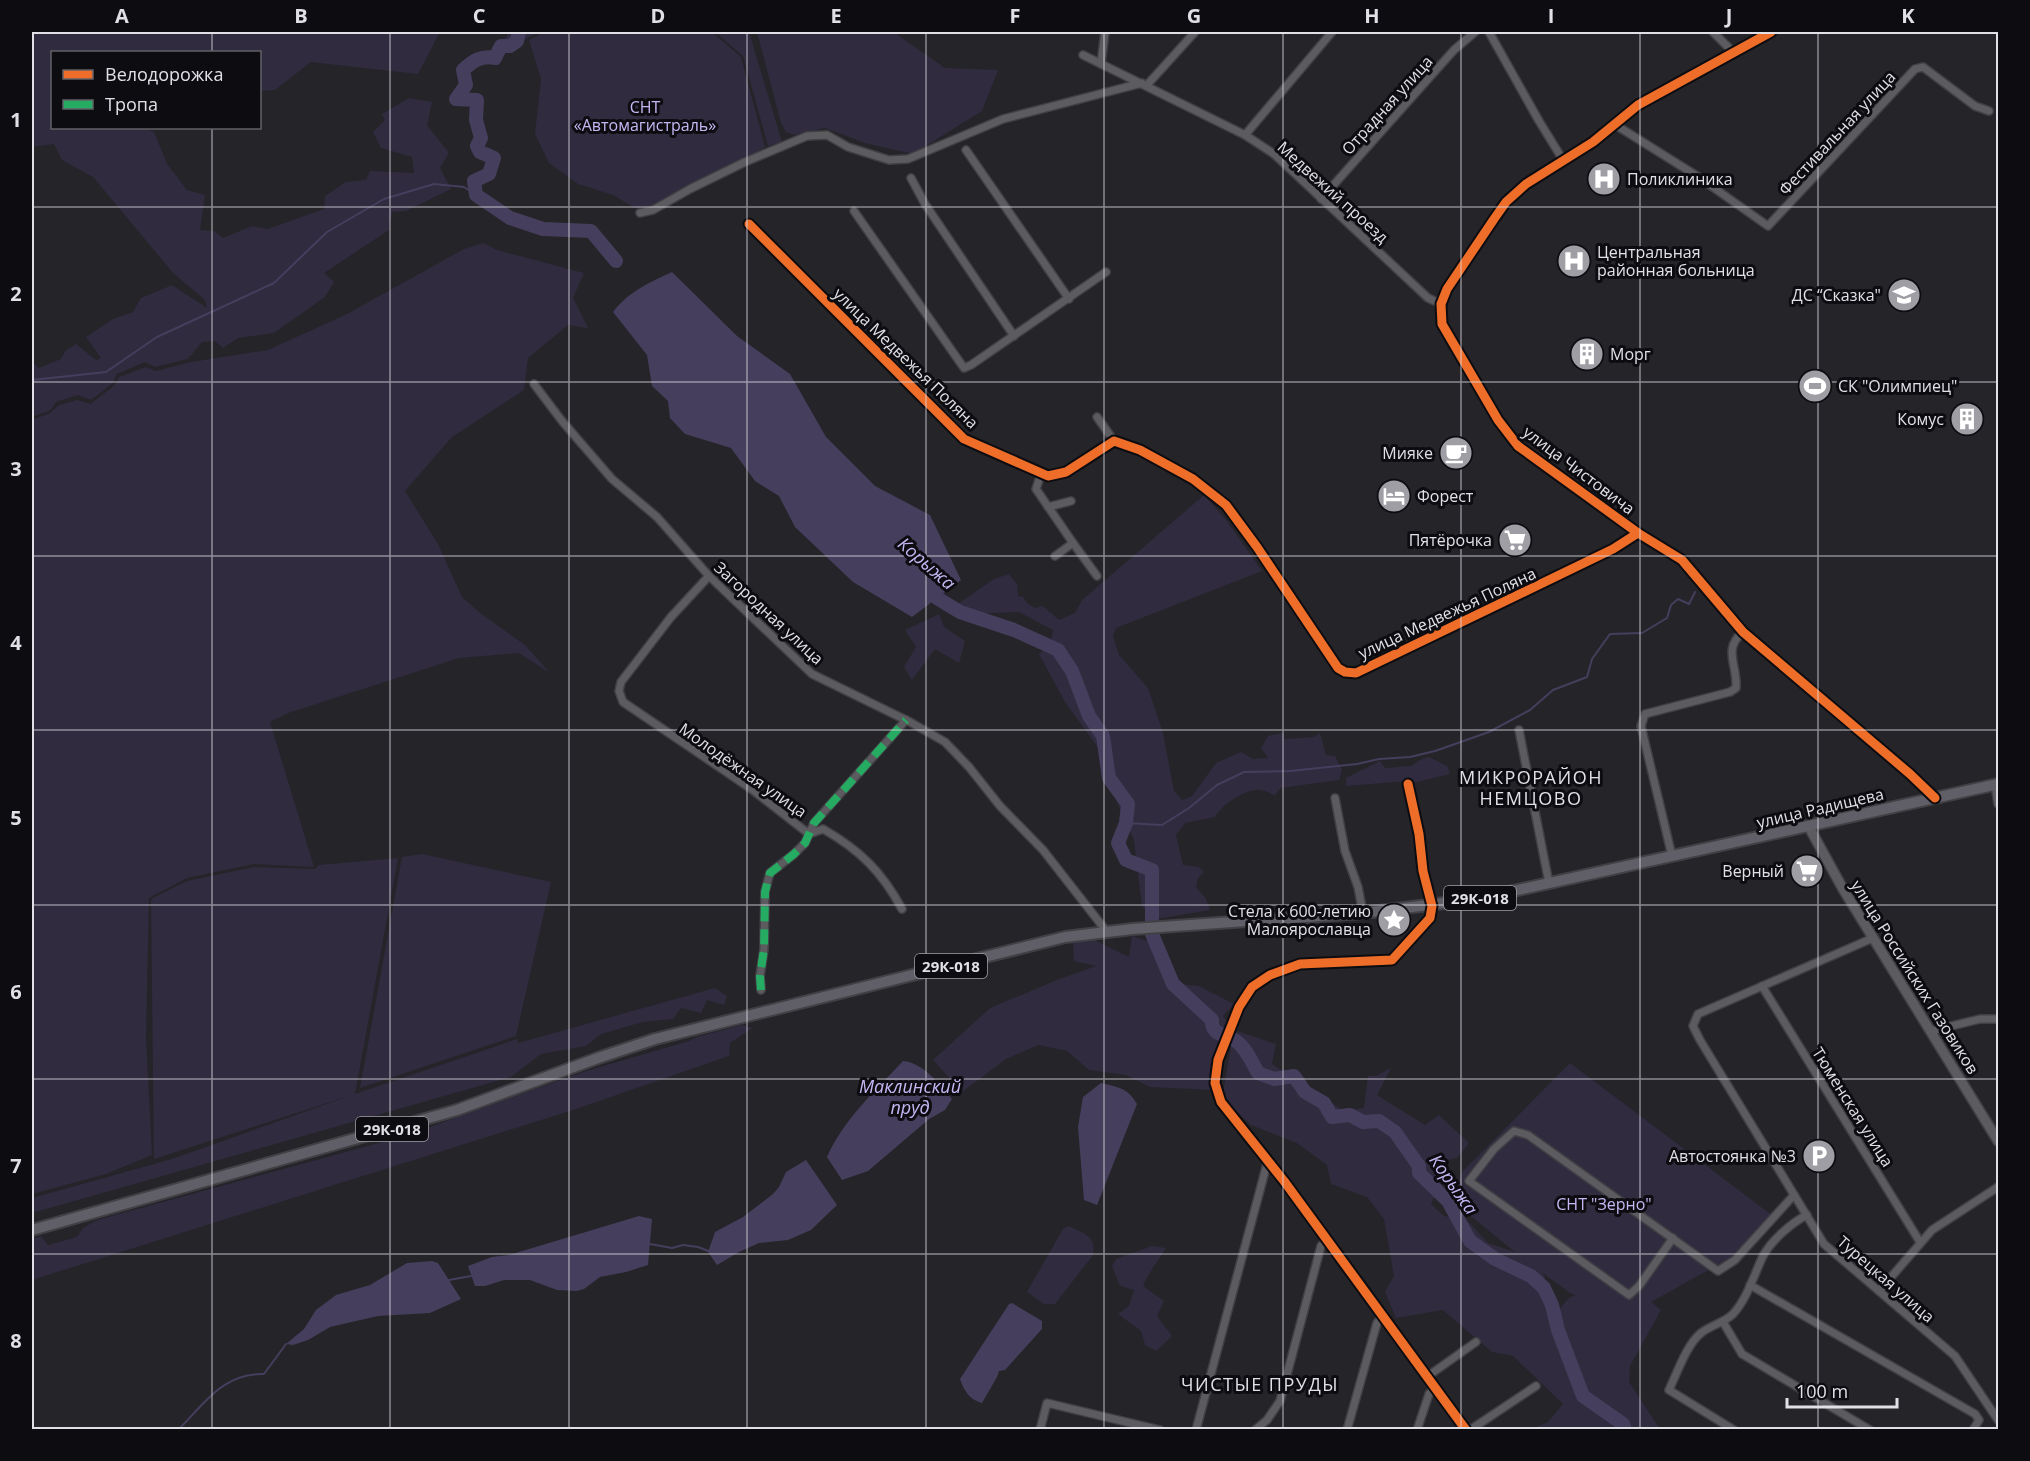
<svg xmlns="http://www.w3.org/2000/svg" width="2030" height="1461" viewBox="0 0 2030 1461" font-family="'Open Sans',sans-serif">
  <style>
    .green { fill: #302b3f; fill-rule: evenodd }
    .water { fill: #463e5d }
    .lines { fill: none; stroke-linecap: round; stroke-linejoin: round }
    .stream { stroke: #463e5d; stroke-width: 2 }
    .river { stroke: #463e5d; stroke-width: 14 }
    .minor-casing { stroke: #414045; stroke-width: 10 }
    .tertiary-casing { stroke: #414045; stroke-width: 11 }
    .secondary-casing { stroke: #414045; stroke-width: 12 }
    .primary-casing { stroke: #414045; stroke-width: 14 }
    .minor { stroke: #5c5b5f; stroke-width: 7 }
    .tertiary { stroke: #5c5b5f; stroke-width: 8 }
    .secondary { stroke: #5c5b5f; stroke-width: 9 }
    .primary { stroke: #605e67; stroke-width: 10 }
    .quiet { stroke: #26ab63; stroke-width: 8; stroke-dasharray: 15 8; stroke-linecap: butt }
    .cycleway-casing { stroke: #0d0c10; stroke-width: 13 }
    .cycleway { stroke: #ee6e29; stroke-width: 9 }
    .grid { fill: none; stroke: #e1e0e7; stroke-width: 1.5; stroke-opacity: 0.55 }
    .labels { text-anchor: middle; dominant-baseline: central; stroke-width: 6; stroke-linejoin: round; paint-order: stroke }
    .shield { fill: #0d0c10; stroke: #a1a0a6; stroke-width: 1.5 }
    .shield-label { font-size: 15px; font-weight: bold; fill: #e1e0e7 }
    .street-label { font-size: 16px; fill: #e1e0e7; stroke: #0d0c10 }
    .park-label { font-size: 16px; fill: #c6b7f4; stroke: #0d0c10 }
    .poi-label { font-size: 16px; fill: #e1e0e7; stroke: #0d0c10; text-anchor: end }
    .water-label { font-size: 18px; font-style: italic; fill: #c6b7f4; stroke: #0d0c10 }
    .neighbourhood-label { font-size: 18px; letter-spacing: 1.5px; fill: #e1e0e7; stroke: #0d0c10 }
    .neatline { fill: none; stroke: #e1e0e7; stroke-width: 2 }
    .grid-label { font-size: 20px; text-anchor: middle; font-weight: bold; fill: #e1e0e7 }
  </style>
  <rect width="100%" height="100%" fill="#252429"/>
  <g class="green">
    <path d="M32,32H440L418,74L311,62L275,90L260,91V52H52V128H144L154,132L167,164L187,190L205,195L200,230L214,231L223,238L252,226L268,229L324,209L325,196L346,182L366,180L370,171L414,173L412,157L381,148L373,132L385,120L382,114L409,98L432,102L427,125L449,153L440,168L451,189L406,211L392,212L389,230L324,273L334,282L325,297L274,333L238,338L223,348L215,341L202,342L188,359L155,367L145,362L117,374L113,383L91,400L78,395L56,402L51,410L32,417V362L39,368L61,359L66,350L76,344L96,360L101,358L86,337L113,319L133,312L141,298L172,285L207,308L205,300L173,273L93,177L62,160L54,144L32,147Z"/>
    <path d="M509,32H539L493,57Z"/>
    <path d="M545,32H712L741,57L765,147L704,182L640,211L613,195L578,184L549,163L535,134L541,79L529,40Z"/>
    <path d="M715,32H749L782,142L768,146L743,56Z"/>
    <path d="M757,32H895V33L945,68L998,70L982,111L913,154L865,143L825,128L794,135L786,132L781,123Z"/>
    <path d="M484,243L497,250L584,273L573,298L588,328L568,325L528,358L524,390L452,437L405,491L438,544L462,597L480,613L525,645L550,673L519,653L459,658L288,713L270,722L314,867L254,864L187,878L149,898L146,1036L152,1155L106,1174L32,1194V420L50,413L59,405L77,400L91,404C101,394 114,389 119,377L146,367L156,371L191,362L268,350L347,314L464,249Z"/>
    <path d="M1204,495L1227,521L1262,571L1116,628L1113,636L1119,655L1148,688L1163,733L1174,791L1182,800L1192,796L1216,763L1241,752L1253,759L1268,758L1261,748L1268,736L1283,733L1285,739L1314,737L1320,733L1326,755L1335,756L1342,770L1339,780L1281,788L1275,795C1270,794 1265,790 1260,790C1247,788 1221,805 1215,817L1185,823L1176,835L1183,865L1199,867L1204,872L1198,878L1196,887L1206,899L1210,910L1157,919L1142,906L1134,840L1110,786L1104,756L1065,702L1039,654L1050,644L1053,630L1019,612L966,614L955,606L994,579L1009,574L1017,584L1018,596L1023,597L1027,603L1035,608L1043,606L1059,620L1075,613L1082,600Z"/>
    <path d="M939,614L944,627L965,641L959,663L935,649L912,680L904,667L916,647L905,630Z"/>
    <path d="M1429,757L1447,766L1450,774L1417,782L1408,781L1346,786V778L1380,761L1385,768L1411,766L1422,759Z"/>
    <path d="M422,854L551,882L516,1036L360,1088L402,857Z"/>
    <path d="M398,858L355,1094L517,1039L518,1043L715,988L727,996L724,1005L707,1000L701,1013L681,1008L673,1019L643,1022L601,1034L586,1046L541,1054L511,1077L32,1213V1198L172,1159L352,1095L154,1159L151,899L187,881L254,867L315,869L319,865Z"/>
    <path d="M1132,936L1156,944L1179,984L1199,986L1234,1004L1223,1016L1228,1023L1210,1065L1213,1090L1150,1087L1126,1075L1089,1070L1067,1051L1038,1045L1006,1059L962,1092L933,1060L990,1008L1057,980L1096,966L1074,961L1073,942L1092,939L1129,957Z"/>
    <path d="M742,1025L753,1028L730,1043L729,1056L576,1109L32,1280V1239L41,1236L48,1245L77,1237L83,1228L97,1220L408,1135L583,1072L689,1041L697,1037Z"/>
    <path d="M1234,1030L1276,1044L1272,1064L1344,1111L1364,1108L1368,1076H1376L1391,1068L1377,1095L1425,1125L1439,1115L1469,1143L1457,1158L1435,1163L1440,1185L1431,1204L1444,1216L1466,1219L1488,1243L1515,1252L1451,1200L1462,1172L1570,1063L1773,1216L1730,1258L1651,1302L1661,1310L1630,1366L1629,1382L1660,1429H1532L1548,1422L1563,1404L1513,1356L1492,1352L1443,1310L1396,1318L1385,1292L1394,1276L1384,1219L1367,1197L1331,1184L1327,1165L1297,1143L1251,1125L1222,1098ZM1543,1273L1570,1293L1575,1295L1569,1298L1559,1309H1548L1540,1294L1545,1277Z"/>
    <path d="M1068,1226C1082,1232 1097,1236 1093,1255L1055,1304H1044L1027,1292L1063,1229Z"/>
    <path d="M1152,1246L1166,1248C1159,1260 1148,1273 1143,1286L1164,1301L1157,1316L1172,1336L1156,1351L1145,1345L1141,1331L1118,1314L1129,1306L1134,1290L1120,1286L1112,1266L1116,1259Z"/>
  </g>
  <g class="water">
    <path d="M672,272L737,336L790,374L826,437L875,486L930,515L961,580L912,617L853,582L795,527L779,496L755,481L731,448L685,434L670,418L668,401L652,386L647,355L613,312C628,292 650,282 672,272Z"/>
    <path d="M903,1061C924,1063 939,1084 952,1099L945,1110L929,1119L868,1171L842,1180L827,1157C843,1120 876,1090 903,1061Z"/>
    <path d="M1101,1083C1118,1087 1128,1088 1137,1104L1097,1205L1084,1200L1078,1127L1083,1097Z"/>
    <path d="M806,1160L837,1205L811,1230L788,1240L759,1243L739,1252L717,1265L708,1252L715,1232L743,1217L773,1194L779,1187L786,1172Z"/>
    <path d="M639,1216L652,1219L648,1265L626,1272L600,1277L584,1289L577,1291L557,1290L530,1280H504L485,1286H475L468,1266L492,1257L509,1255Z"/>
    <path d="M432,1261L438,1263L461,1299L430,1313L378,1316L330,1327L308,1340L293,1345L286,1344L304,1329L316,1310L336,1295L370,1285L407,1263Z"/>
    <path d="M1012,1303L1042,1321V1329L1005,1370L999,1371L997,1377L982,1403C970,1400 964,1391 960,1379L1009,1304Z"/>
  </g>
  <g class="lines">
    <g class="stream">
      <path d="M32,380L106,372L157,337L274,283L327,232L384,199L434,184L464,187L476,195"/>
      <path d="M1126,823L1162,825L1189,808L1217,785L1244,772L1290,771L1357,764L1379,759L1410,757L1435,751L1489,732L1530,710L1553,690L1587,677L1592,659L1610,634L1642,633L1667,618L1671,605L1678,599L1689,604L1695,592"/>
      <path d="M650,1244L672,1248L683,1245L698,1247L711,1252"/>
      <path d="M449,1280L471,1276"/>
      <path d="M178,1430C205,1403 223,1373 264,1374L286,1344"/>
    </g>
    <g class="river">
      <path d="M519,32L517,41L510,46H501L495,58C481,55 473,61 463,70L466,85L456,99L477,100L476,120L481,138L477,146L480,152L494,158L489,174L474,181L476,195L510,218L543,229L591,231L616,261"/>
      <path d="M923,586L937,598L960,612L1014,630L1058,650L1072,671L1089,716L1103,736L1109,778L1128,804L1126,823L1118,843L1126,860L1152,870V920"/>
      <path d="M1152,934L1173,984L1212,1020C1211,1036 1226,1034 1236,1041C1246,1048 1252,1062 1258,1073L1274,1079L1294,1076L1305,1092L1324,1103L1332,1117L1350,1115L1363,1122L1379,1121L1395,1132L1419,1166V1173L1448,1201L1470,1241L1495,1259L1531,1276L1544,1288L1552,1305L1558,1330L1583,1396L1623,1424L1625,1430"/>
    </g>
    <defs>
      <g id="minor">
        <path d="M1489,32L1539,121L1563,160"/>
        <path d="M1713,32L1734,53"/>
        <path d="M1083,55L1245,135L1274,154L1428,298L1441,304"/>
        <path d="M1101,64L1105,32"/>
        <path d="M1147,85L1195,32"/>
        <path d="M1614,124L1697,176L1768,226L1915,69L1923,67L1975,106L1989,111"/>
        <path d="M1245,135L1332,32"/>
        <path d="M966,150L1069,299"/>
        <path d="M911,178L925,204L1014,336"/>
        <path d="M1321,199L1454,50L1475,32"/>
        <path d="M854,211L964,368L971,365L1106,272"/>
        <path d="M640,213L653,210L690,189L745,162L807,136L827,135L848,147L889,160L908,159L1003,119L1142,83"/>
        <path d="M749,224L964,439L1048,476L1066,472L1114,441L1140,450L1193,479L1226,505L1257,547L1338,668L1345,672L1356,673L1613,549L1638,533"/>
        <path d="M534,384L562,421L612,479L657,517L709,576L812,674L910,722L945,742L969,767L1000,806L1043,850L1107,932"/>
        <path d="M1097,417L1114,441"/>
        <path d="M1041,474L1036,489L1073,543L1055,556"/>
        <path d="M1048,507L1071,501"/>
        <path d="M1073,543L1097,576"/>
        <path d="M709,576L671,617L621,682L619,691L623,702L750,788L809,834L823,829C860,850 882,872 902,909"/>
        <path d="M1519,730L1549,883"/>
        <path d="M1408,784L1419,834L1423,871L1432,906L1430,918L1392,960L1300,964L1270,975L1252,987L1239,1007L1218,1060L1215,1083L1221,1102L1284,1181L1466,1430"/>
        <path d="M1995,785L1998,804"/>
        <path d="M1335,798L1345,851L1358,887L1363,913"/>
        <path d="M1672,856L1641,726L1645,714L1730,692L1736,688C1738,666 1722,649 1743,632"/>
        <path d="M1873,938L1698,1014L1693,1026L1700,1040L1824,1244L1955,1356L1998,1420"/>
        <path d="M1762,986L1920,1242"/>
        <path d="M761,990L760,976L764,949L765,892L768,880L770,873L794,854L805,843L814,823L906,720"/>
        <path d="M1931,1031L1980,1019H1998"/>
        <path d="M1673,1238L1639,1286L1629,1295L1469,1181L1494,1149L1514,1131L1528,1135L1718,1271L1735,1260L1794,1195"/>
        <path d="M1750,1285L1975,1414L1979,1420L1973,1430"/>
        <path d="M1879,1291L1932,1230L1998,1187"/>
        <path d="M1723,1322L1742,1354L1870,1430"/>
        <path d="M1428,1376L1476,1342"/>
        <path d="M1040,1430L1047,1403L1160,1430"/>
        <path d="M1196,1430L1268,1160"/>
        <path d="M1255,1430L1267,1420L1280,1401L1321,1246L1327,1239"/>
        <path d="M1347,1430L1377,1323L1383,1315"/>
        <path d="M1417,1430L1429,1394L1436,1387"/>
        <path d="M1470,1430L1536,1386"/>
        <path d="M1734,1430L1669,1390C1677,1373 1687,1344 1701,1333C1711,1325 1724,1323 1733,1314C1747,1299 1754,1275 1763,1256C1771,1241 1791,1223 1807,1215"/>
      </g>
      <path id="tertiary" d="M1771,32L1638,105L1593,142L1526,184L1506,202L1494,219L1447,289L1441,304L1442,324L1498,420L1518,446L1638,533L1682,560L1743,632L1910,774L1935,798"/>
      <path id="secondary" d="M1809,827L1843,889L1998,1141"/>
      <path id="primary" d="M32,1230L457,1110L598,1058L655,1039L1065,937L1132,929L1363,913L1477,899L1998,784"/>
    </defs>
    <use href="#minor" class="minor-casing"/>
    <use href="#tertiary" class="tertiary-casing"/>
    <use href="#secondary" class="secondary-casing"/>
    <use href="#primary" class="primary-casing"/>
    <use href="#minor" class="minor"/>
    <use href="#tertiary" class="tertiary"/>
    <use href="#secondary" class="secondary"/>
    <use href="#primary" class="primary"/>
    <path class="quiet" d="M761,990L760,976L764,949L765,892L768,880L770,873L794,854L805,843L814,823L906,720"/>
    <defs>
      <g id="cycleway">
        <path d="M1771,32L1638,105L1593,142L1526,184L1506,202L1494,219L1447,289L1441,304L1442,324L1498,420L1518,446L1638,533L1682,560L1743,632L1910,774L1935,798"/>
        <path d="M749,224L964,439L1048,476L1066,472L1114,441L1140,450L1193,479L1226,505L1257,547L1338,668L1345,672L1356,673L1613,549L1638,533"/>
        <path d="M1408,784L1419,834L1423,871L1432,906L1430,918L1392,960L1300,964L1270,975L1252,987L1239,1007L1218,1060L1215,1083L1221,1102L1284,1181L1466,1430"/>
      </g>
    </defs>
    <use href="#cycleway" class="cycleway-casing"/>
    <use href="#cycleway" class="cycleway"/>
  </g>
  <path class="grid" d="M212,32V52M390,32V1430M569,32V1430M747,32V1430M926,32V1430M1104,32V1430M1283,32V1430M1461,32V1430M1640,32V1430M1818,32V1430M212,128V1430M32,207H1998M32,382H1998M32,556H1998M32,730H1998M32,905H1998M32,1079H1998M32,1254H1998"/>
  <defs>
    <symbol id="hospital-disc" viewBox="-11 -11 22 22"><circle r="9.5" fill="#9f9ea4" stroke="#0d0c10"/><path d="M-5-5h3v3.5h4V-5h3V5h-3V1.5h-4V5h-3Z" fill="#fff"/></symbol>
    <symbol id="school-disc" viewBox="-11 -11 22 22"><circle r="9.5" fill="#9f9ea4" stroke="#0d0c10"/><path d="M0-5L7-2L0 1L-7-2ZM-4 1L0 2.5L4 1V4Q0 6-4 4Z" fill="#fff"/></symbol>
    <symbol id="building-disc" viewBox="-11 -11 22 22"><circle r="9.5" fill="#9f9ea4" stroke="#0d0c10"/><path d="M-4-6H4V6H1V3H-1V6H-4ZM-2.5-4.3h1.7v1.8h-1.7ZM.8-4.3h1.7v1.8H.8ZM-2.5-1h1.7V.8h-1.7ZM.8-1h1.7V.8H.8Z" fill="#fff"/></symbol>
    <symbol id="stadium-disc" viewBox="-11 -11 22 22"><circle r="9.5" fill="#9f9ea4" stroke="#0d0c10"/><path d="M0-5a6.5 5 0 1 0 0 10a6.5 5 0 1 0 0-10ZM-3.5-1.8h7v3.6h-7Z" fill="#fff"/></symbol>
    <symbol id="cafe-disc" viewBox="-11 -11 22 22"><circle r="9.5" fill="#9f9ea4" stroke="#0d0c10"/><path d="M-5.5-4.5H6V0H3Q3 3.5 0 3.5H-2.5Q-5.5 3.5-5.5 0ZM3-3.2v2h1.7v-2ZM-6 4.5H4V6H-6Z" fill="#fff"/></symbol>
    <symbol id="hotel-disc" viewBox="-11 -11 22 22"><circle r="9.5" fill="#9f9ea4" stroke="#0d0c10"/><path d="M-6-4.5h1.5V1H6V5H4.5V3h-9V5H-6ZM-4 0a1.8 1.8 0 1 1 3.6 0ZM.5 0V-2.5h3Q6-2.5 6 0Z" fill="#fff"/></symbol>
    <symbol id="supermarket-disc" viewBox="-11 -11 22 22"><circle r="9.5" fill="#9f9ea4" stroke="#0d0c10"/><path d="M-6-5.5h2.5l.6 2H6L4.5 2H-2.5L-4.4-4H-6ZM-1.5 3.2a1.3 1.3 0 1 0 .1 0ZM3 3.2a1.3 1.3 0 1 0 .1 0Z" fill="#fff"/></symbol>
    <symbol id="sight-disc" viewBox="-11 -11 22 22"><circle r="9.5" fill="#9f9ea4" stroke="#0d0c10"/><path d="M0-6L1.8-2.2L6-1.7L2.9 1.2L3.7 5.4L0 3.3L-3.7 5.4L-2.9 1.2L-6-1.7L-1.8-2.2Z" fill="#fff"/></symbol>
    <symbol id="parking-disc" viewBox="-11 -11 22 22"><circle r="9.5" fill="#9f9ea4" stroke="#0d0c10"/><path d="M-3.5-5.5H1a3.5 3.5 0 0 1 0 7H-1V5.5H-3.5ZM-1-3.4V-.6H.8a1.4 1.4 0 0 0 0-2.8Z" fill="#fff"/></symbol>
  </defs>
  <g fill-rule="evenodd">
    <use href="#hospital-disc" x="1585" y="160" width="38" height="38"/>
    <use href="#hospital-disc" x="1555" y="242" width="38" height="38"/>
    <use href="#school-disc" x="1885" y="276" width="38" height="38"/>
    <use href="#building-disc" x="1568" y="335" width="38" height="38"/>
    <use href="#stadium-disc" x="1796" y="367" width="38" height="38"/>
    <use href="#building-disc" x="1948" y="400" width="38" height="38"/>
    <use href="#cafe-disc" x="1437" y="434" width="38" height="38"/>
    <use href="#hotel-disc" x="1375" y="477" width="38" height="38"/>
    <use href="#supermarket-disc" x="1496" y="521" width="38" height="38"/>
    <use href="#supermarket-disc" x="1788" y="852" width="38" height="38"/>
    <use href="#sight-disc" x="1375" y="901" width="38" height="38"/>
    <use href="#parking-disc" x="1800" y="1137" width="38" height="38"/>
  </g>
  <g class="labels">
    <g class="shield">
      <rect x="1444" y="886" width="72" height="24" rx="4.5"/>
      <rect x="915" y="954" width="72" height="24" rx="4.5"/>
      <rect x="356" y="1117" width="72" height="24" rx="4.5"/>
    </g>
    <g class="shield-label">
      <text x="1480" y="898">29К-018</text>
      <text x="951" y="966">29К-018</text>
      <text x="392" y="1129">29К-018</text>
    </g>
    <g class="street-label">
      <text transform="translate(1387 105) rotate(-48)">Отрадная улица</text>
      <text transform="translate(1837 133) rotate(-47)">Фестивальная улица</text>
      <text transform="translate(1333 192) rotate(42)">Медвежий проезд</text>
      <text transform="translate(906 358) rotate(44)">улица Медвежья Поляна</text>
      <text transform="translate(1579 470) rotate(37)">улица Чистовича</text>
      <text transform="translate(769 613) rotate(43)">Загородная улица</text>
      <text transform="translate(1447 613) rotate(-25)">улица Медвежья Поляна</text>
      <text transform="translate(743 770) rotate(35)">Молодёжная улица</text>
      <text transform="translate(1820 808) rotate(-13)">улица Радищева</text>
      <text transform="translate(1915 977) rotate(58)">улица Российских Газовиков</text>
      <text transform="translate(1853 1107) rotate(58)">Тюменская улица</text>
      <text transform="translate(1886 1279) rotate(41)">Турецкая улица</text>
    </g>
    <g class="park-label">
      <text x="645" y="107">СНТ<tspan x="645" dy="18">«Автомагистраль»</tspan></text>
      <text x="1604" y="1204">СНТ "Зерно"</text>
    </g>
    <g class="poi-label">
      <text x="1627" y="179" text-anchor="start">Поликлиника</text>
      <text x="1597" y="252" text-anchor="start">Центральная<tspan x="1597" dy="18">районная больница</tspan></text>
      <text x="1881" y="295">ДС “Сказка"</text>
      <text x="1610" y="354" text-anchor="start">Морг</text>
      <text x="1838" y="386" text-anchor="start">СК "Олимпиец"</text>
      <text x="1944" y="419">Комус</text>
      <text x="1433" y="453">Мияке</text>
      <text x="1417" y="496" text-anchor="start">Форест</text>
      <text x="1492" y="540">Пятёрочка</text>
      <text x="1784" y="871">Верный</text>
      <text x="1371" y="911">Стела к 600-летию<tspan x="1371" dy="18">Малоярославца</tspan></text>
      <text x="1796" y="1156">Автостоянка №3</text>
    </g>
    <g class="water-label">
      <text transform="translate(927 563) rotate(41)">Корыжа</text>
      <text x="910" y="1086">Маклинский<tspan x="910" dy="21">пруд</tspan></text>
      <text transform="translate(1454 1184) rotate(55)">Корыжа</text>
    </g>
    <g class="neighbourhood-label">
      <text x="1531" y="777">МИКРОРАЙОН<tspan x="1531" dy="21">НЕМЦОВО</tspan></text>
      <text x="1260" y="1384">ЧИСТЫЕ ПРУДЫ</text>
    </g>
  </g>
  <rect width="2030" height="1461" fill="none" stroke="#0d0c10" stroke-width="66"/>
  <rect x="51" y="51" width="210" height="78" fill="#0d0c10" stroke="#626166" stroke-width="1.5"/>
  <rect x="63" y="70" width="30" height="9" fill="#ee6e29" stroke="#626166" stroke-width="1.5"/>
  <text x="105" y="81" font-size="18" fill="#e1e0e7">Велодорожка</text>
  <rect x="63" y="100" width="30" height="9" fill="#26ab63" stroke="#626166" stroke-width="1.5"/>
  <text x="105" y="111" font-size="18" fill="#e1e0e7">Тропа</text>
  <path d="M1787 1398v9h110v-9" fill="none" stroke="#e1e0e7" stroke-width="3"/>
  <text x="1796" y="1398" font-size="18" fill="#e1e0e7" stroke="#0d0c10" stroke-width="4.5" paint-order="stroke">100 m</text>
  <rect x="33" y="33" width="1964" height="1395" class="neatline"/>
  <g class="grid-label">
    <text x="122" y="23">A</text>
    <text x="301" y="23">B</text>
    <text x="479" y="23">C</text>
    <text x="658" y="23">D</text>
    <text x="836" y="23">E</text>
    <text x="1015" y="23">F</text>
    <text x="1194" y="23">G</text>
    <text x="1372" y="23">H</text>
    <text x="1551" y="23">I</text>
    <text x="1729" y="23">J</text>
    <text x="1908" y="23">K</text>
    <text x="16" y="127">1</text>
    <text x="16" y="301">2</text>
    <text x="16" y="476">3</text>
    <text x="16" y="650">4</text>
    <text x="16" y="825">5</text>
    <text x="16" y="999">6</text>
    <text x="16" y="1173">7</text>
    <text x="16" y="1348">8</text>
  </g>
</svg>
